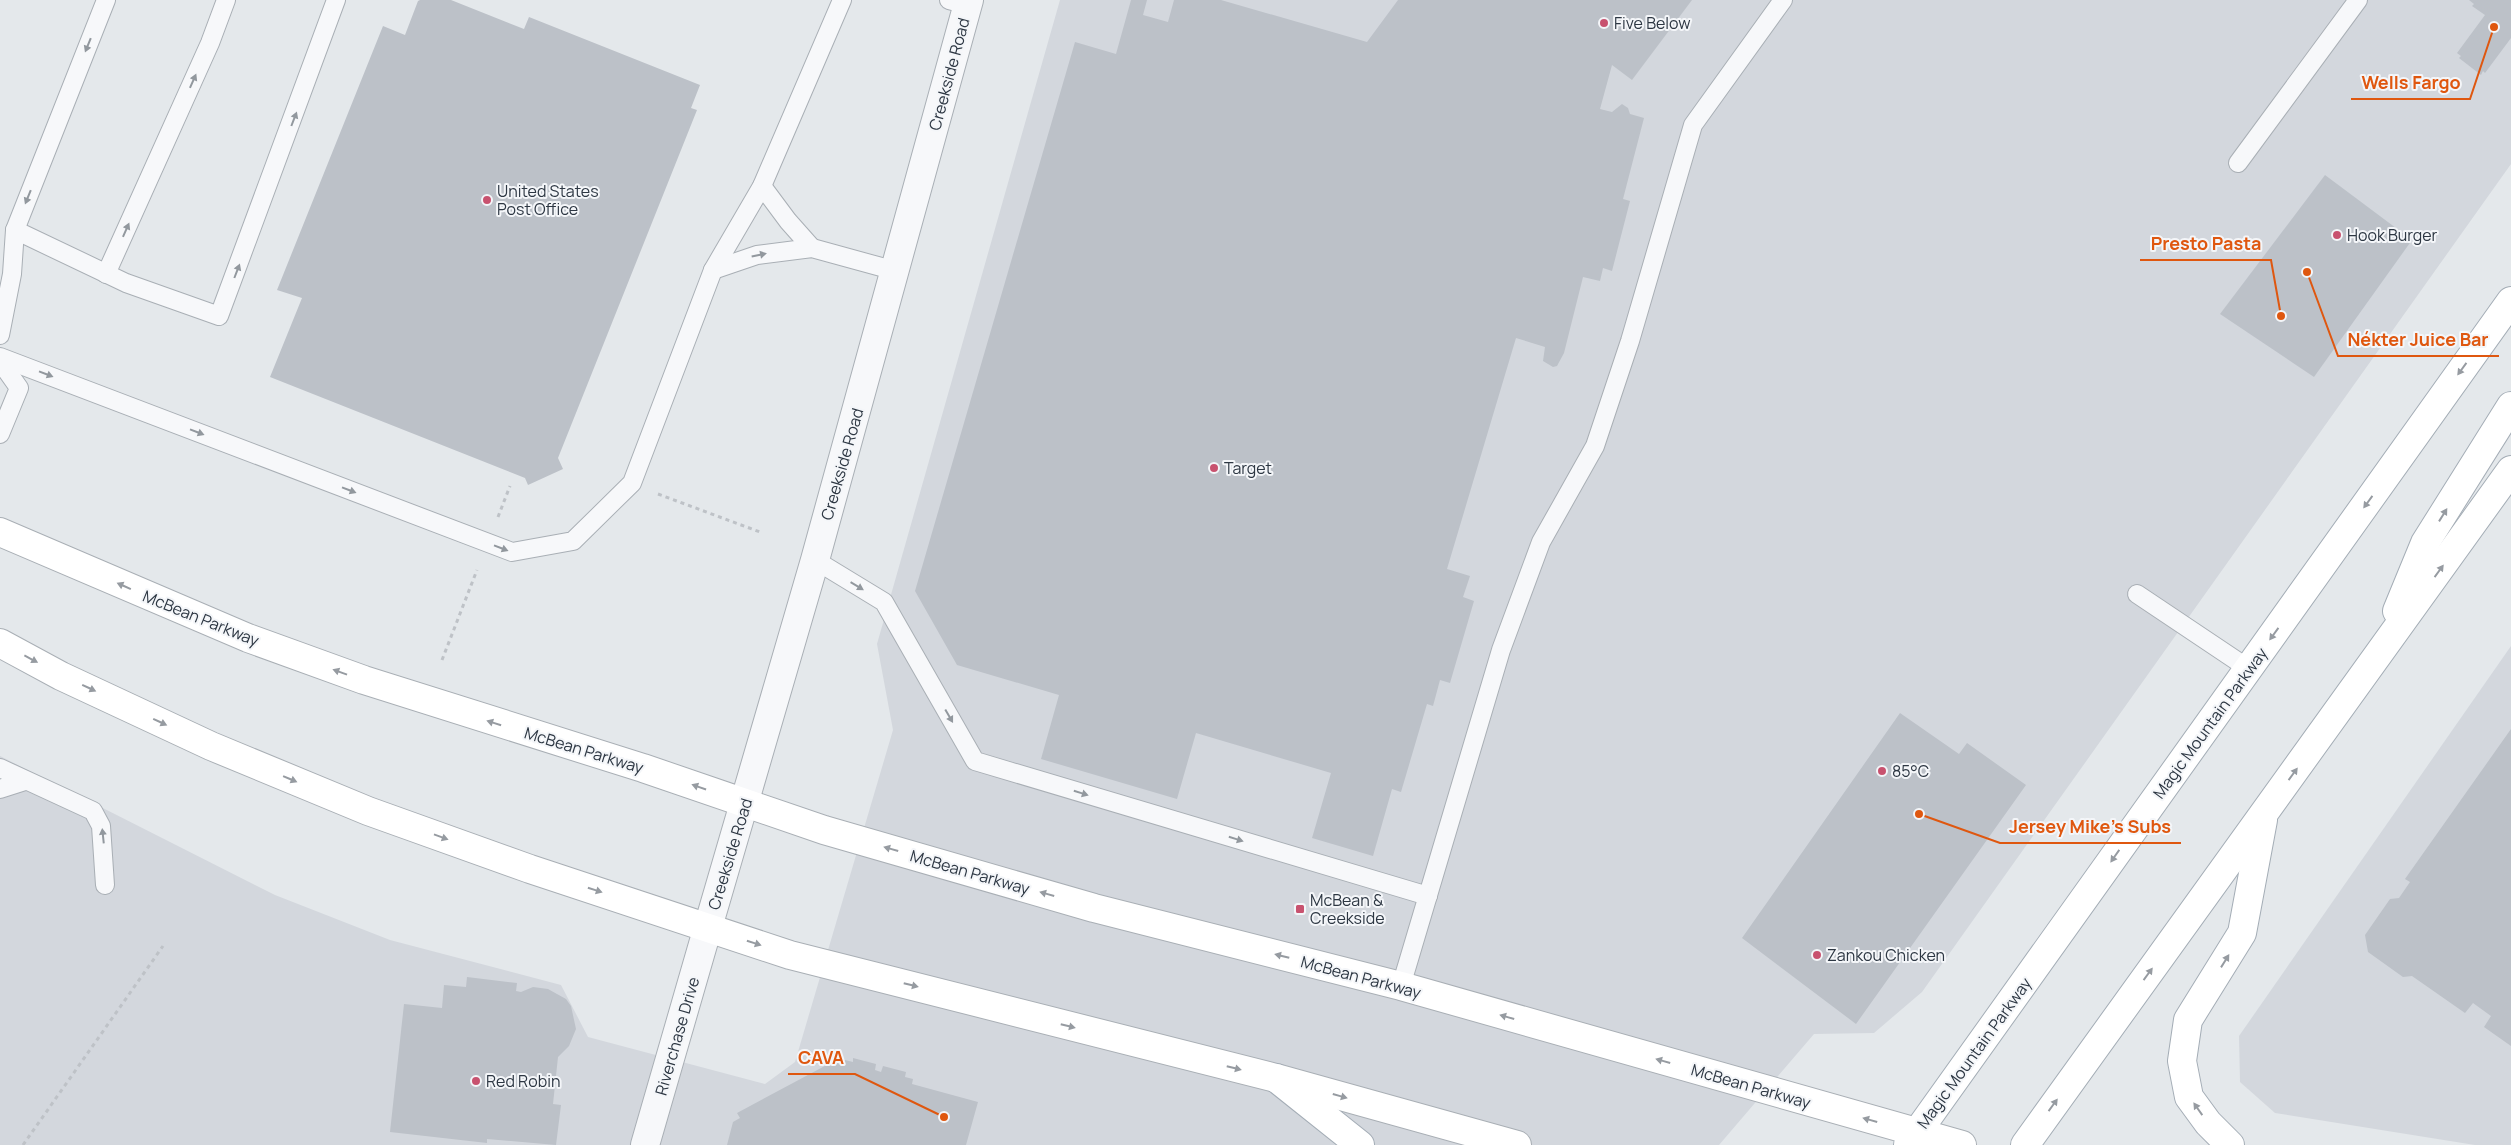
<svg xmlns="http://www.w3.org/2000/svg" width="2511" height="1145" viewBox="0 0 2511 1145" font-family="Manrope,sans-serif">
  <style>
    .built { fill: #d3d7dd }
    .building { fill: #bcc1c8 }
    .lines { fill: none; stroke-linecap: round; stroke-linejoin: round }
    .service-casing { stroke: #a9afb5; stroke-width: 20 }
    .minor-casing { stroke: #a9afb5; stroke-width: 30 }
    .tertiary-casing { stroke: #a9afb5; stroke-width: 30 }
    .secondary-casing { stroke: #a9afb5; stroke-width: 30 }
    .primary-casing { stroke: #a4adb6; stroke-width: 30 }
    .path { stroke: #bec2c7; stroke-width: 3; stroke-dasharray: 4 4; stroke-linecap: butt }
    .service { stroke: #f7f8fa; stroke-width: 18 }
    .minor { stroke: #f7f8fa; stroke-width: 28 }
    .tertiary { stroke: #f7f8fa; stroke-width: 28 }
    .secondary { stroke: #fff; stroke-width: 28 }
    .primary { stroke: #fff; stroke-width: 28 }
    .oneway { fill: #92989e }
    .oneway2 { fill: #969ba1 }
    .poi-dot { fill: #c8526f; stroke: #f4f6f9; stroke-width: 2 }
    .labels { text-anchor: middle; dominant-baseline: central; stroke-width: 4; stroke-linejoin: round; paint-order: stroke }
    .poi-label { font-size: 16px; fill: #2d3743; stroke: #f4f6f9; text-anchor: start }
    .street-label { font-size: 16px; fill: #2d3743; stroke: #f4f6f9 }
    .leader { fill: none; stroke: #df570f; stroke-width: 2 }
    .callout-dot { fill: #df570f; stroke: #f4f6f9; stroke-width: 2 }
    .callout-label { font-size: 18px; text-anchor: middle; font-weight: bold; fill: #df570f; stroke: #f4f6f9; stroke-width: 4; stroke-linejoin: round; paint-order: stroke }
  </style>
  <rect width="100%" height="100%" fill="#e4e8eb"/>
  <g class="built">
    <path d="M1060,0H2511V164L1922,992L1874,1033L1814,1034L1719,1145H0V756L275,895L390,940L561,985L588,1037L765,1084L795,1062L893,730L877,644Z"/>
    <path d="M2511,646V1145H2475L2275,1113L2240,1082L2239,1036Z"/>
  </g>
  <g class="building">
    <path d="M420,0H451L524,29L529,17L700,85L691,108L697,110L558,458L563,469L528,485L525,478L270,377L302,298L277,290L383,26L405,35L418,1Z"/>
    <path d="M1131,0H1147L1143,15L1168,22L1174,0H1221L1367,42L1398,0H1692L1632,80L1612,65L1600,109L1612,112L1622,104L1628,108L1630,114L1644,118L1623,199L1630,201L1612,271L1603,268L1600,281L1583,277L1564,353L1557,366L1553,367L1543,361L1545,347L1516,338L1447,569L1470,576L1463,597L1474,601L1450,683L1440,680L1433,706L1427,704L1401,792L1392,789L1373,856L1312,838L1331,773L1196,733L1177,799L1041,759L1059,695L957,665L915,591L1075,42L1116,54Z"/>
    <path d="M2469,0H2511V38L2485,73L2483,71L2481,75L2459,58L2461,56L2457,53L2485,15L2472,6L2474,4Z"/>
    <path d="M2325,175L2412,240L2314,377L2220,314Z"/>
    <path d="M1900,713L1959,754L1967,743L2026,785L1856,1024L1742,938Z"/>
    <path d="M2511,729V1046L2484,1027L2491,1016L2473,1003L2465,1013L2412,976L2403,977L2368,952L2365,935L2390,899L2399,898L2410,882L2405,879Z"/>
    <path d="M467,977L517,983L516,991L521,992L533,987L548,989L566,999L571,1006L576,1029L569,1046L558,1057L553,1104L561,1105L556,1145L487,1139V1143L390,1132L404,1004L442,1008L444,985L466,987Z"/>
    <path d="M853,1058L876,1064L875,1070L881,1072L883,1066L906,1072L905,1077L913,1079L912,1084L978,1102L966,1145H727L733,1122L740,1118L737,1113L836,1060L838,1064L845,1060L853,1062Z"/>
  </g>
  <g class="lines">
    <defs>
      <g id="service">
        <path d="M949,0L968,5"/>
        <path d="M2238,163L2358,0"/>
        <path d="M762,186L788,221L812,248"/>
        <path d="M15,230L126,283L219,316L336,0"/>
        <path d="M713,270L757,255L812,248L896,271"/>
        <path d="M106,274L210,43L226,0"/>
        <path d="M0,335L12,274L15,230L106,0"/>
        <path d="M0,357L512,552L573,541L632,483L713,270L762,186L842,0"/>
        <path d="M0,361L19,388L0,434"/>
        <path d="M815,560L884,602L975,761L1428,896"/>
        <path d="M2137,594L2249,669"/>
        <path d="M0,768L93,811L101,826L105,885"/>
        <path d="M0,789L25,781"/>
        <path d="M1401,986L1501,650L1541,542L1595,446L1630,341L1693,125L1783,0"/>
      </g>
      <path id="minor" d="M645,1145L708,927"/>
      <path id="tertiary" d="M708,927L815,560L969,0"/>
      <g id="secondary">
        <path d="M0,532L248,638L364,680L643,768L824,830L1094,908L1401,986L1962,1145"/>
        <path d="M0,643L61,676L211,746L368,811L530,869L790,955L1276,1078L1517,1145"/>
      </g>
      <g id="primary">
        <path d="M2397,611L2425,543L2511,406"/>
        <path d="M1276,1078L1360,1145"/>
        <path d="M1908,1145L2511,301"/>
        <path d="M2025,1145L2511,470"/>
        <path d="M2230,1145L2208,1123L2189,1097L2182,1061L2188,1020L2242,933L2263,820"/>
      </g>
    </defs>
    <use href="#service" class="service-casing"/>
    <use href="#minor" class="minor-casing"/>
    <use href="#tertiary" class="tertiary-casing"/>
    <use href="#secondary" class="secondary-casing"/>
    <use href="#primary" class="primary-casing"/>
    <g class="path">
      <path d="M658,494L760,532"/>
      <path d="M498,517L510,486"/>
      <path d="M442,660L477,570"/>
      <path d="M23,1145L163,946"/>
    </g>
    <use href="#service" class="service"/>
    <use href="#minor" class="minor"/>
    <use href="#tertiary" class="tertiary"/>
    <use href="#secondary" class="secondary"/>
    <use href="#primary" class="primary"/>
  </g>
  <defs><path id="oneway-solid" d="M-6-.8H1V-3.2L6.5 0L1 3.2V.8H-6Z" transform="scale(1.25)"/></defs>
  <g class="oneway">
    <use href="#oneway-solid" transform="translate(88 45) rotate(112)"/>
    <use href="#oneway-solid" transform="translate(193 81) rotate(-66)"/>
    <use href="#oneway-solid" transform="translate(294 119) rotate(-69)"/>
    <use href="#oneway-solid" transform="translate(28 197) rotate(112)"/>
    <use href="#oneway-solid" transform="translate(126 230) rotate(-66)"/>
    <use href="#oneway-solid" transform="translate(759 255) rotate(-12)"/>
    <use href="#oneway-solid" transform="translate(237 271) rotate(-69)"/>
    <use href="#oneway-solid" transform="translate(46 374) rotate(21)"/>
    <use href="#oneway-solid" transform="translate(197 432) rotate(21)"/>
    <use href="#oneway-solid" transform="translate(349 490) rotate(21)"/>
    <use href="#oneway-solid" transform="translate(501 548) rotate(21)"/>
    <use href="#oneway-solid" transform="translate(857 586) rotate(31)"/>
    <use href="#oneway-solid" transform="translate(949 716) rotate(60)"/>
    <use href="#oneway-solid" transform="translate(1081 793) rotate(17)"/>
    <use href="#oneway-solid" transform="translate(103 836) rotate(-96)"/>
    <use href="#oneway-solid" transform="translate(1236 839) rotate(17)"/>
  </g>
  <g class="oneway2">
    <use href="#oneway-solid" transform="translate(2462 369) rotate(126)"/>
    <use href="#oneway-solid" transform="translate(2368 502) rotate(126)"/>
    <use href="#oneway-solid" transform="translate(2443 515) rotate(-58)"/>
    <use href="#oneway-solid" transform="translate(2439 571) rotate(-54)"/>
    <use href="#oneway-solid" transform="translate(124 586) rotate(-156)"/>
    <use href="#oneway-solid" transform="translate(2274 634) rotate(126)"/>
    <use href="#oneway-solid" transform="translate(31 659) rotate(28)"/>
    <use href="#oneway-solid" transform="translate(340 672) rotate(-160)"/>
    <use href="#oneway-solid" transform="translate(89 688) rotate(25)"/>
    <use href="#oneway-solid" transform="translate(160 722) rotate(25)"/>
    <use href="#oneway-solid" transform="translate(494 723) rotate(-162)"/>
    <use href="#oneway-solid" transform="translate(2293 774) rotate(-54)"/>
    <use href="#oneway-solid" transform="translate(290 779) rotate(23)"/>
    <use href="#oneway-solid" transform="translate(699 787) rotate(-161)"/>
    <use href="#oneway-solid" transform="translate(441 837) rotate(20)"/>
    <use href="#oneway-solid" transform="translate(891 849) rotate(-164)"/>
    <use href="#oneway-solid" transform="translate(2115 856) rotate(125)"/>
    <use href="#oneway-solid" transform="translate(595 890) rotate(18)"/>
    <use href="#oneway-solid" transform="translate(1047 894) rotate(-164)"/>
    <use href="#oneway-solid" transform="translate(754 943) rotate(18)"/>
    <use href="#oneway-solid" transform="translate(1282 956) rotate(-166)"/>
    <use href="#oneway-solid" transform="translate(2225 961) rotate(-58)"/>
    <use href="#oneway-solid" transform="translate(2148 974) rotate(-54)"/>
    <use href="#oneway-solid" transform="translate(911 985) rotate(14)"/>
    <use href="#oneway-solid" transform="translate(1507 1017) rotate(-164)"/>
    <use href="#oneway-solid" transform="translate(1068 1026) rotate(14)"/>
    <use href="#oneway-solid" transform="translate(1663 1061) rotate(-164)"/>
    <use href="#oneway-solid" transform="translate(1234 1068) rotate(14)"/>
    <use href="#oneway-solid" transform="translate(1340 1096) rotate(16)"/>
    <use href="#oneway-solid" transform="translate(2053 1105) rotate(-54)"/>
    <use href="#oneway-solid" transform="translate(2198 1109) rotate(-125)"/>
    <use href="#oneway-solid" transform="translate(1870 1120) rotate(-164)"/>
  </g>
  <g class="poi-dot">
    <circle cx="1604" cy="23" r="5"/>
    <circle cx="487" cy="200" r="5"/>
    <circle cx="2337" cy="235" r="5"/>
    <circle cx="1214" cy="468" r="5"/>
    <circle cx="1882" cy="771" r="5"/>
    <rect x="1295" y="904" width="10" height="10" rx="2.5"/>
    <circle cx="1817" cy="955" r="5"/>
    <circle cx="476" cy="1081" r="5"/>
  </g>
  <g class="labels">
    <g class="poi-label">
      <text x="1614" y="23">Five Below</text>
      <text x="497" y="191">United States<tspan x="497" dy="18">Post Office</tspan></text>
      <text x="2347" y="235">Hook Burger</text>
      <text x="1224" y="468">Target</text>
      <text x="1892" y="771">85°C</text>
      <text x="1310" y="900">McBean &amp;<tspan x="1310" dy="18">Creekside</tspan></text>
      <text x="1827" y="955">Zankou Chicken</text>
      <text x="486" y="1081">Red Robin</text>
    </g>
    <g class="street-label">
      <text transform="translate(949 74) rotate(-75)">Creekside Road</text>
      <text transform="translate(842 464) rotate(-74)">Creekside Road</text>
      <text transform="translate(201 618) rotate(22)">McBean Parkway</text>
      <text transform="translate(2210 723) rotate(-54)">Magic Mountain Parkway</text>
      <text transform="translate(584 750) rotate(17)">McBean Parkway</text>
      <text transform="translate(730 854) rotate(-73)">Creekside Road</text>
      <text transform="translate(970 872) rotate(16)">McBean Parkway</text>
      <text transform="translate(1361 977) rotate(15)">McBean Parkway</text>
      <text transform="translate(677 1036) rotate(-74)">Riverchase Drive</text>
      <text transform="translate(1974 1053) rotate(-54)">Magic Mountain Parkway</text>
      <text transform="translate(1751 1086) rotate(16)">McBean Parkway</text>
    </g>
  </g>
  <path class="leader" d="M2494 27L2470 99H2351M2281 316L2271 260H2140M2307 272L2338 356H2499M1919 814L2000 843H2181M944 1117L855 1074H788"/>
  <g class="callout-dot">
    <circle cx="2494" cy="27" r="5"/>
    <circle cx="2281" cy="316" r="5"/>
    <circle cx="2307" cy="272" r="5"/>
    <circle cx="1919" cy="814" r="5"/>
    <circle cx="944" cy="1117" r="5"/>
  </g>
  <g class="callout-label">
    <text x="2411" y="89">Wells Fargo</text>
    <text x="2206" y="250">Presto Pasta</text>
    <text x="2418" y="346">Nékter Juice Bar</text>
    <text x="2090" y="833">Jersey Mike's Subs</text>
    <text x="821" y="1064">CAVA</text>
  </g>
</svg>
